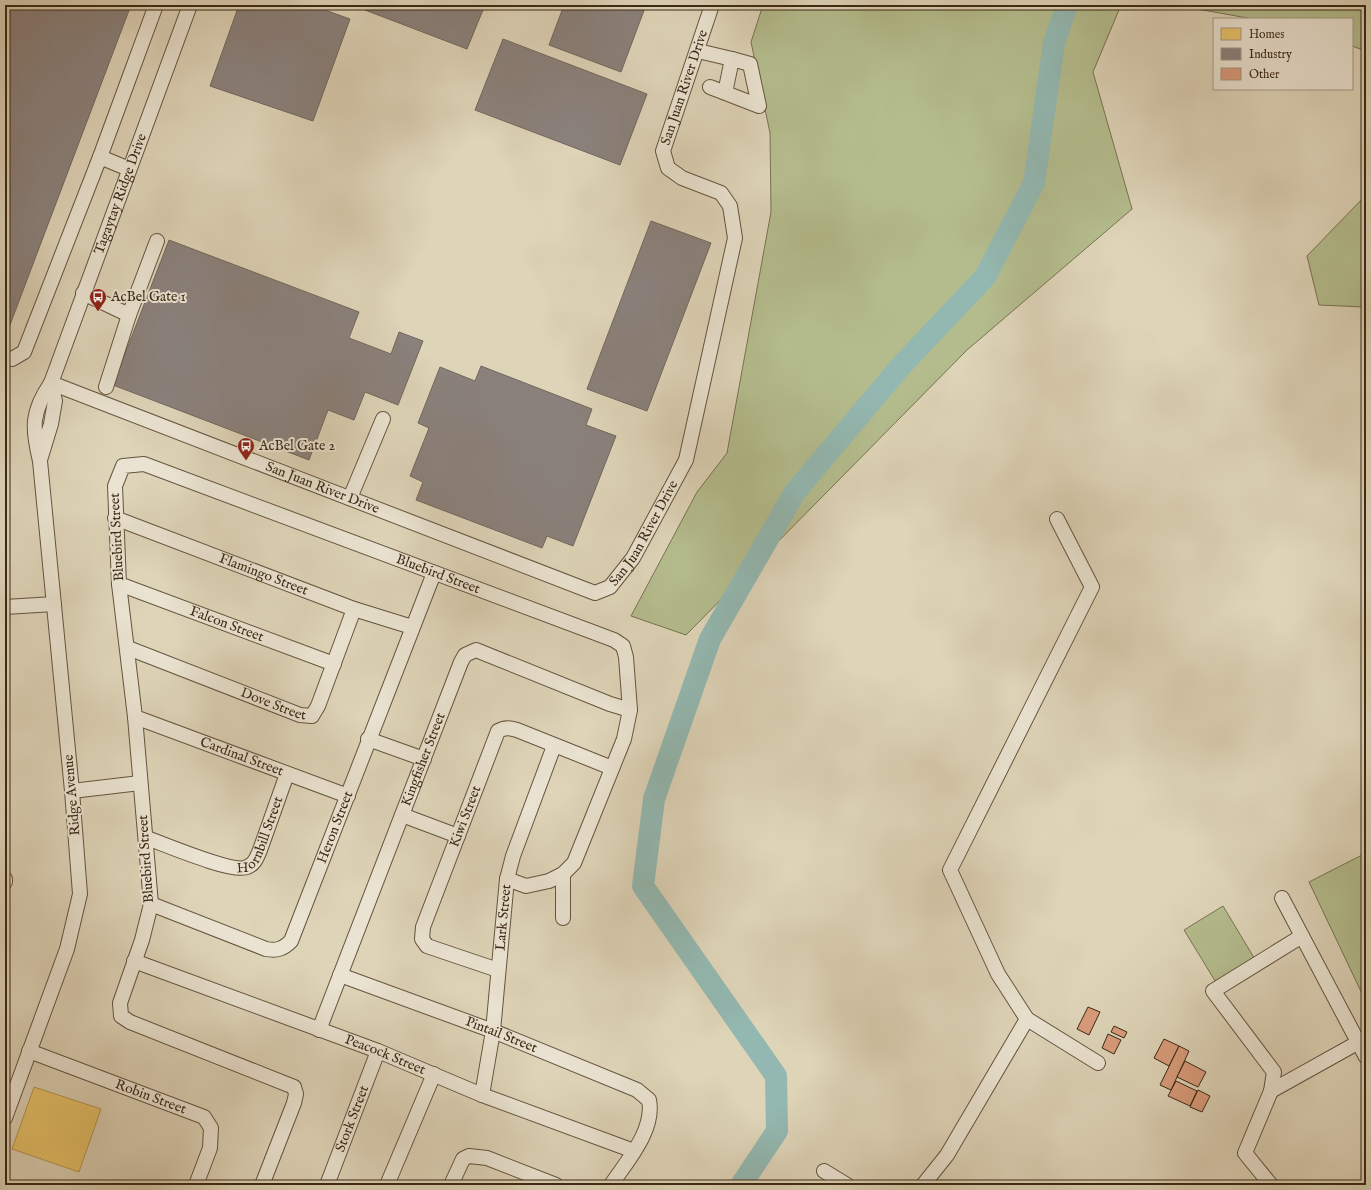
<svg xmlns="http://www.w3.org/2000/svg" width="1371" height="1190" viewBox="0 0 1371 1190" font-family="'IM FELL English',serif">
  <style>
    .green { fill: #b4bc8d; stroke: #787251 }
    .homes { fill: #e9c46a; stroke: #b59650 }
    .industry { fill: #8a817c; stroke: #72675d }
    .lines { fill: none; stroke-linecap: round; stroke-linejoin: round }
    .river { stroke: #93b8b1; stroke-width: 22 }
    .building { fill: #d99c7b; stroke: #3b2915 }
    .minor-casing { stroke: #64543e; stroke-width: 16 }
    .minor { stroke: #eae3d1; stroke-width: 14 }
    .labels { text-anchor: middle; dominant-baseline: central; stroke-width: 4; stroke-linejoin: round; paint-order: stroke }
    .street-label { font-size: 14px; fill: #3b2915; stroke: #eae3d1 }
    .poi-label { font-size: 14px; fill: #3b2915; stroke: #eae3d1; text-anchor: start }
  </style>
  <rect width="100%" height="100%" fill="#ded4b8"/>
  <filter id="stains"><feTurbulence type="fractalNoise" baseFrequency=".005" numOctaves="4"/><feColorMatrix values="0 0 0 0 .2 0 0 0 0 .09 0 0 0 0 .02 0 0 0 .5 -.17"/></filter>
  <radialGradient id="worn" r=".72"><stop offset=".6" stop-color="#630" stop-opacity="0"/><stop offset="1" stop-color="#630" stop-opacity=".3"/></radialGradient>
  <g class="green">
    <path d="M763,5H1121L1093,72L1132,209L967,350L686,635L631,616L697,492L727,453L771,212L770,133L751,42Z"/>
    <path d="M1175,5H1366V51L1352,46V19H1253Z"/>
    <path d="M1366,195V305L1364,307L1319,305L1307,256Z"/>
    <path d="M1366,853V1002L1309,882Z"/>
    <path d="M1223,906L1256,961L1217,984L1184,930Z"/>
  </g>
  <path class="homes" d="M34,1087L101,1109L79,1172L12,1149Z"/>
  <g class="industry">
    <path d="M5,5H131L5,338Z"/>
    <path d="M239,5H311L350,19L313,121L210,86Z"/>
    <path d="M352,5H485L467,49Z"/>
    <path d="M564,5H646L621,72L549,45Z"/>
    <path d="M503,39L647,94L620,165L475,110Z"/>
    <path d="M651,221L711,243L647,411L587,389Z"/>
    <path d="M169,240L359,312L349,338L391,354L399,332L423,341L398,405L365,392L354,420L328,410L309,460L113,385Z"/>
    <path d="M481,366L592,409L586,425L616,436L573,546L547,536L542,548L416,500L423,482L410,476L429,428L418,423L440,367L475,381Z"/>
  </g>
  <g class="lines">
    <path class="river" d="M741,1185L777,1131L776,1076L643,886L654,799L710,639L795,492L901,366L985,277L1034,183L1054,43L1067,5"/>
  </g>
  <g class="building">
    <path d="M1088,1007L1100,1012L1089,1035L1077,1029Z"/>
    <path d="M1114,1026L1127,1032L1124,1038L1111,1032Z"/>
    <path d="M1108,1034L1121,1040L1114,1054L1102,1048Z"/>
    <path d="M1164,1039L1179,1046L1169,1066L1154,1058Z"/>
    <path d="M1179,1046L1189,1051L1171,1090L1160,1085Z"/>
    <path d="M1185,1061L1206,1072L1198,1087L1177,1077Z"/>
    <path d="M1176,1081L1197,1091L1190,1106L1168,1096Z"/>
    <path d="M1198,1090L1210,1096L1202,1112L1190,1107Z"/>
  </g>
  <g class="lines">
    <defs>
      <g id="minor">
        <path d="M698,51L732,59"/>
        <path d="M710,87L759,106L750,64L732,59L725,93"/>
        <path d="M100,157L129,169"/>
        <path d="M83,293L129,315"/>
        <path d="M5,357L12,359L24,352L100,157L156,5"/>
        <path id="s1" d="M51,383L595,593L610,587L633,558L686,460L735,238L730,206L721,193L682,178L668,168L663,151L712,5"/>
        <path d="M106,387L129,315L157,241"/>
        <path d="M40,460L51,424L55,401L51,383"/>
        <path d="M350,498L383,419"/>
        <path id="s2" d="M115,518L354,609L412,627"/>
        <path id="s3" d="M119,584L334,664"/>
        <path d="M5,607L54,604"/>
        <path id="s4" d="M128,648L300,715L312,716L318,706L354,609"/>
        <path id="s5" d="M135,717L348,796"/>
        <path d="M368,739L424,759"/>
        <path d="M72,791L140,783"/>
        <path d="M402,815L458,836"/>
        <path id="s6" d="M147,838C164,844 234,874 247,867C255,864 257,857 260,850L287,774"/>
        <path d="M5,879V882"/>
        <path d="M1282,898L1302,936"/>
        <path id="s7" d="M151,904L266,949C277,951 283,949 291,941L434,573"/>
        <path d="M563,918V874"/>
        <path id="s8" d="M134,961L378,1051L482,1095L634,1151"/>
        <path id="s9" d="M498,970L427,946L422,939L423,927L498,731C505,727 510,728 517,730L612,768"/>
        <path id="s10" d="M340,975L493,1031L637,1090L649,1100C655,1130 627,1161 611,1185"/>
        <path d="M1027,1019L1098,1063"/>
        <path id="s11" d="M319,1030L461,662L465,655L476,650L610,704L630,710"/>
        <path id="s12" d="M29,1051L204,1117L211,1128L210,1148L196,1185"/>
        <path d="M1271,1091L1359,1042"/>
        <path id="s13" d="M482,1095L493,1031L507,879L513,856L554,746"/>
        <path id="s14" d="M5,1118L67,949L80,894L72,791L40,461C32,428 31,412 51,383L190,5"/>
        <path d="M824,1171L847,1185"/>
        <path id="s15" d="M262,1185L294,1103L296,1094L294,1087L130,1022L121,1016L120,1003L142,940L151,904L135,717L119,584L115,486L123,466L144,464L614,640L623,646L626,657L630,710L624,739L574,863L563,874L549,881L526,886L507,879"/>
        <path id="s16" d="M327,1185L378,1051"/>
        <path d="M387,1185L434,1074"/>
        <path d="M451,1185L463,1159L469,1156L487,1158L556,1185"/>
        <path d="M923,1185L947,1155L1027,1019L998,974L950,870L1092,587L1057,519"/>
        <path d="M1271,1185L1245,1153L1271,1091L1274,1072L1213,991L1302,936L1366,1057"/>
      </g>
    </defs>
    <use href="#minor" class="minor-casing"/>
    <use href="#minor" class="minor"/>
  </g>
  <defs>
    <symbol id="bus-pin" viewBox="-11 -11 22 30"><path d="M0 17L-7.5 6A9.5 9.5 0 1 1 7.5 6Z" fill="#8f2418" stroke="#eae3d1"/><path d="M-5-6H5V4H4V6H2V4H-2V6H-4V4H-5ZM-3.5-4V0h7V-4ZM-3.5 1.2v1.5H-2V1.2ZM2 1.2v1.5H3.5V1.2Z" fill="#fff"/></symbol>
  </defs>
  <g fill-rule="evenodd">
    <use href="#bus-pin" x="88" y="287" width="20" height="27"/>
    <use href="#bus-pin" x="236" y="436" width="20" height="27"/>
  </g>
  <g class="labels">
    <g class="street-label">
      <text stroke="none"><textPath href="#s1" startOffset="1167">San Juan River Drive</textPath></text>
      <text stroke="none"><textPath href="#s14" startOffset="955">Tagaytay Ridge Drive</textPath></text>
      <text stroke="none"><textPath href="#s1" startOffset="291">San Juan River Drive</textPath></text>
      <text stroke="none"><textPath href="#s1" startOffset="663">San Juan River Drive</textPath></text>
      <text transform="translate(117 537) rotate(-93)">Bluebird Street</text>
      <text stroke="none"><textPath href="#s15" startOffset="1185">Bluebird Street</textPath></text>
      <text stroke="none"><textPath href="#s2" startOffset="159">Flamingo Street</textPath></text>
      <text stroke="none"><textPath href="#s3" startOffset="115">Falcon Street</textPath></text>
      <text stroke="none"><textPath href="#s4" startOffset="156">Dove Street</textPath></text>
      <text stroke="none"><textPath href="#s5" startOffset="114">Cardinal Street</textPath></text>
      <text stroke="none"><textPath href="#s11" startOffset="290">Kingfisher Street</textPath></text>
      <text transform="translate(72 795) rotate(-95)">Ridge Avenue</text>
      <text stroke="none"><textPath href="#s9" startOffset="214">Kiwi Street</textPath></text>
      <text stroke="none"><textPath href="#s7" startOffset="273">Heron Street</textPath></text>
      <text stroke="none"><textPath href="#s6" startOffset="139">Hornbill Street</textPath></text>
      <text transform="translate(146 859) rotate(-94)">Bluebird Street</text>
      <text stroke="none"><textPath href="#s13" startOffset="179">Lark Street</textPath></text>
      <text stroke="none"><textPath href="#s10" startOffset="172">Pintail Street</textPath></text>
      <text stroke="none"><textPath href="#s8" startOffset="268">Peacock Street</textPath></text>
      <text stroke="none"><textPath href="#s12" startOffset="130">Robin Street</textPath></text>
      <text stroke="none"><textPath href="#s16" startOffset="71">Stork Street</textPath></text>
    </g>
    <g class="poi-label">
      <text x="111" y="297">AcBel Gate 1</text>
      <text x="259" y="446">AcBel Gate 2</text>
    </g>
  </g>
  <rect width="1371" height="1190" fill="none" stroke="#ded4b8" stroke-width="20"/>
  <rect x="6" y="6" width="1359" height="1178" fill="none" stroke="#3b2915" stroke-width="2"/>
  <rect x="10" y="10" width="1351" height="1170" fill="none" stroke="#3b2915"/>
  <rect x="1213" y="18" width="140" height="72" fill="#eae3d1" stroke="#a49986"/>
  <rect x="1221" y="28" width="20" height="12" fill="#e9c46a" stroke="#a49986"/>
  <text x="1249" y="38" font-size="12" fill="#3b2915">Homes</text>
  <rect x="1221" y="48" width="20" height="12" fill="#8a817c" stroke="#a49986"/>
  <text x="1249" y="58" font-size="12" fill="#3b2915">Industry</text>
  <rect x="1221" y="68" width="20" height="12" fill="#d99c7b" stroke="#a49986"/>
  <text x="1249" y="78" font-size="12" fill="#3b2915">Other</text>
  <rect width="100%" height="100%" filter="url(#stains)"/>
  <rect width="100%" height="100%" fill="url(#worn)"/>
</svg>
